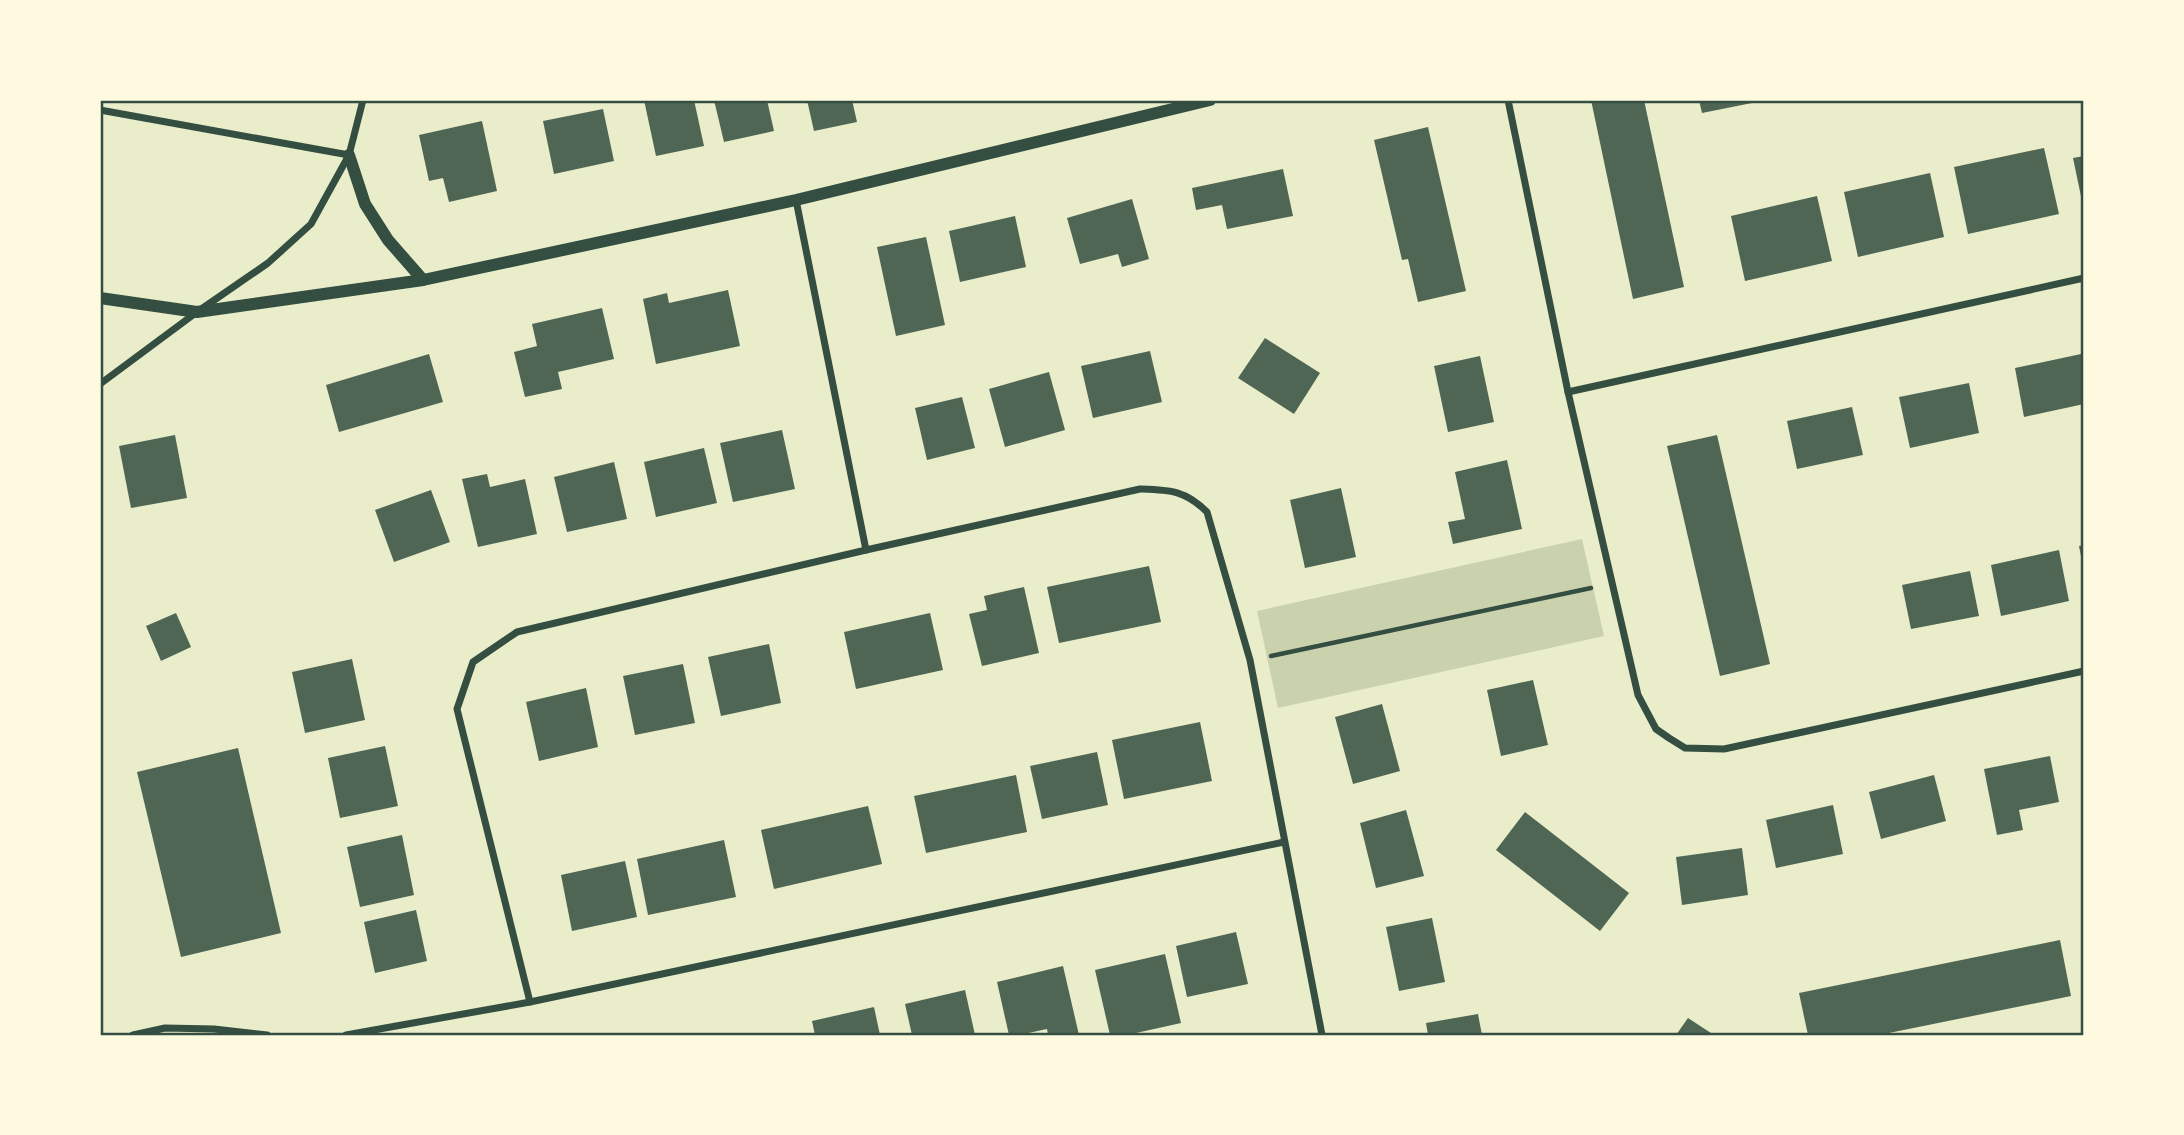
<svg xmlns="http://www.w3.org/2000/svg" width="2184" height="1135" viewBox="0 0 2184 1135" font-family="Mulish,sans-serif">
  <style>
    .green { fill: #cad2ad }
    .building { fill: #4f6655 }
    .lines { fill: none; stroke-linecap: round; stroke-linejoin: round }
    .path { stroke: #344e41; stroke-width: 4.5 }
    .minor { stroke: #344e41; stroke-width: 7 }
    .tertiary { stroke: #344e41; stroke-width: 12 }
    .neatline { fill: none; stroke: #344e41; stroke-width: 2.5 }
  </style>
  <rect width="100%" height="100%" fill="#e9edc9"/>
  <path class="green" d="M1582,539L1604,636L1278,708L1257,611Z"/>
  <g class="building">
    <path d="M644,100H694L704,146L656,156Z"/>
    <path d="M714,100H767L774,131L724,142Z"/>
    <path d="M807,100H852L857,122L814,131Z"/>
    <path d="M1591,100H1644L1684,287L1633,299Z"/>
    <path d="M1699,100H1762V101L1702,113Z"/>
    <path d="M603,109L614,161L554,174L543,121Z"/>
    <path d="M482,121L497,191L449,202L443,178L429,181L419,135Z"/>
    <path d="M1428,127L1466,291L1418,302L1408,259L1402,260L1374,140Z"/>
    <path d="M2044,148L2059,214L1968,234L1954,167Z"/>
    <path d="M2084,156V206H2083L2073,158Z"/>
    <path d="M1283,169L1293,216L1227,229L1222,205L1196,210L1192,188Z"/>
    <path d="M1930,173L1944,237L1858,257L1844,192Z"/>
    <path d="M1817,196L1832,261L1745,281L1731,216Z"/>
    <path d="M1132,199L1149,259L1122,267L1118,254L1080,264L1067,218Z"/>
    <path d="M1015,216L1026,267L960,282L949,231Z"/>
    <path d="M926,237L945,325L896,336L877,247Z"/>
    <path d="M728,290L740,346L656,364L643,299L667,293L669,303Z"/>
    <path d="M602,308L614,359L558,372L562,389L525,397L514,352L537,346L532,324Z"/>
    <path d="M1265,338L1320,373L1294,414L1238,378Z"/>
    <path d="M1150,351L1162,402L1093,418L1081,366Z"/>
    <path d="M429,354L443,402L339,432L326,385Z"/>
    <path d="M2081,354L2084,370V404L2024,417L2015,368Z"/>
    <path d="M1480,356L1494,422L1448,432L1434,366Z"/>
    <path d="M1049,372L1065,430L1005,447L989,389Z"/>
    <path d="M1969,383L1979,433L1910,448L1899,397Z"/>
    <path d="M962,397L975,448L927,460L915,408Z"/>
    <path d="M1852,407L1863,455L1797,469L1787,421Z"/>
    <path d="M782,430L795,489L733,502L720,443Z"/>
    <path d="M175,435L187,498L131,508L119,446Z"/>
    <path d="M1717,435L1770,664L1720,676L1667,446Z"/>
    <path d="M704,448L717,503L656,517L644,462Z"/>
    <path d="M1507,460L1522,529L1453,544L1448,522L1465,519L1455,472Z"/>
    <path d="M614,462L627,519L567,532L554,477Z"/>
    <path d="M487,474L490,487L525,479L537,534L478,547L462,479Z"/>
    <path d="M1341,488L1356,557L1305,568L1290,500Z"/>
    <path d="M431,490L450,542L394,562L375,510Z"/>
    <path d="M2084,545V566H2083L2079,546Z"/>
    <path d="M2059,550L2069,601L2001,616L1991,565Z"/>
    <path d="M1149,566L1161,622L1059,643L1047,587Z"/>
    <path d="M1970,571L1979,616L1911,629L1902,585Z"/>
    <path d="M1024,587L1039,653L982,666L969,614L987,610L984,596Z"/>
    <path d="M176,613L191,647L161,661L146,626Z"/>
    <path d="M930,613L943,670L856,689L844,632Z"/>
    <path d="M769,644L781,703L721,716L708,657Z"/>
    <path d="M352,659L365,720L305,733L292,672Z"/>
    <path d="M683,664L695,723L635,735L623,676Z"/>
    <path d="M1533,680L1548,745L1501,756L1487,690Z"/>
    <path d="M586,688L598,747L539,761L526,702Z"/>
    <path d="M1382,704L1400,771L1353,784L1335,717Z"/>
    <path d="M1200,722L1212,781L1124,799L1112,740Z"/>
    <path d="M385,746L398,806L340,818L328,758Z"/>
    <path d="M238,748L281,933L181,957L137,772Z"/>
    <path d="M1097,752L1108,805L1042,819L1030,766Z"/>
    <path d="M2050,756L2059,802L2019,810L2023,830L1997,835L1984,769Z"/>
    <path d="M1016,775L1027,832L926,853L914,796Z"/>
    <path d="M1934,775L1946,821L1881,839L1869,792Z"/>
    <path d="M1833,805L1843,854L1776,868L1766,820Z"/>
    <path d="M868,806L882,864L774,889L761,830Z"/>
    <path d="M1406,810L1424,876L1376,888L1360,823Z"/>
    <path d="M1525,812L1629,893L1600,931L1496,850Z"/>
    <path d="M402,835L414,895L360,907L347,847Z"/>
    <path d="M724,840L736,897L648,915L637,859Z"/>
    <path d="M1742,848L1748,895L1682,905L1676,857Z"/>
    <path d="M625,861L637,917L572,931L561,875Z"/>
    <path d="M416,910L427,961L375,973L364,922Z"/>
    <path d="M1432,918L1445,982L1399,991L1386,927Z"/>
    <path d="M1236,932L1248,984L1187,997L1176,946Z"/>
    <path d="M2060,940L2071,996L1879,1035H1808L1799,993Z"/>
    <path d="M1165,954L1181,1023L1127,1035H1110L1095,970Z"/>
    <path d="M1063,966L1079,1035H1048L1047,1029L1019,1035H1009L997,982Z"/>
    <path d="M965,990L975,1035H912L905,1004Z"/>
    <path d="M874,1007L880,1035H815L812,1021Z"/>
    <path d="M1478,1014L1482,1035H1428L1426,1023Z"/>
    <path d="M1688,1018L1714,1035H1676Z"/>
  </g>
  <g class="lines">
    <path class="path" d="M1271,656L1591,588"/>
    <g class="minor">
      <path d="M1508,100L1568,392L1638,695L1656,729L1669,738L1685,748L1724,749L2084,671"/>
      <path d="M100,110L349,155"/>
      <path d="M796,200L866,550"/>
      <path d="M100,384L197,312L268,263L311,224L349,155L363,100"/>
      <path d="M1568,392L2084,278"/>
      <path d="M530,1002L457,709L473,662L517,632L866,550L1140,489C1170,490 1185,490 1207,512L1250,660L1322,1035"/>
      <path d="M133,1035L165,1028L214,1029L267,1035"/>
      <path d="M346,1035L530,1002L1284,842"/>
    </g>
    <g class="tertiary">
      <path d="M349,155L365,204L388,240L423,280"/>
      <path d="M100,298L197,312L423,280L796,200L1210,100"/>
    </g>
  </g>
  <rect width="2184" height="1135" fill="none" stroke="#fefae0" stroke-width="203"/>
  <rect x="102" y="102" width="1980" height="932" class="neatline"/>
</svg>
